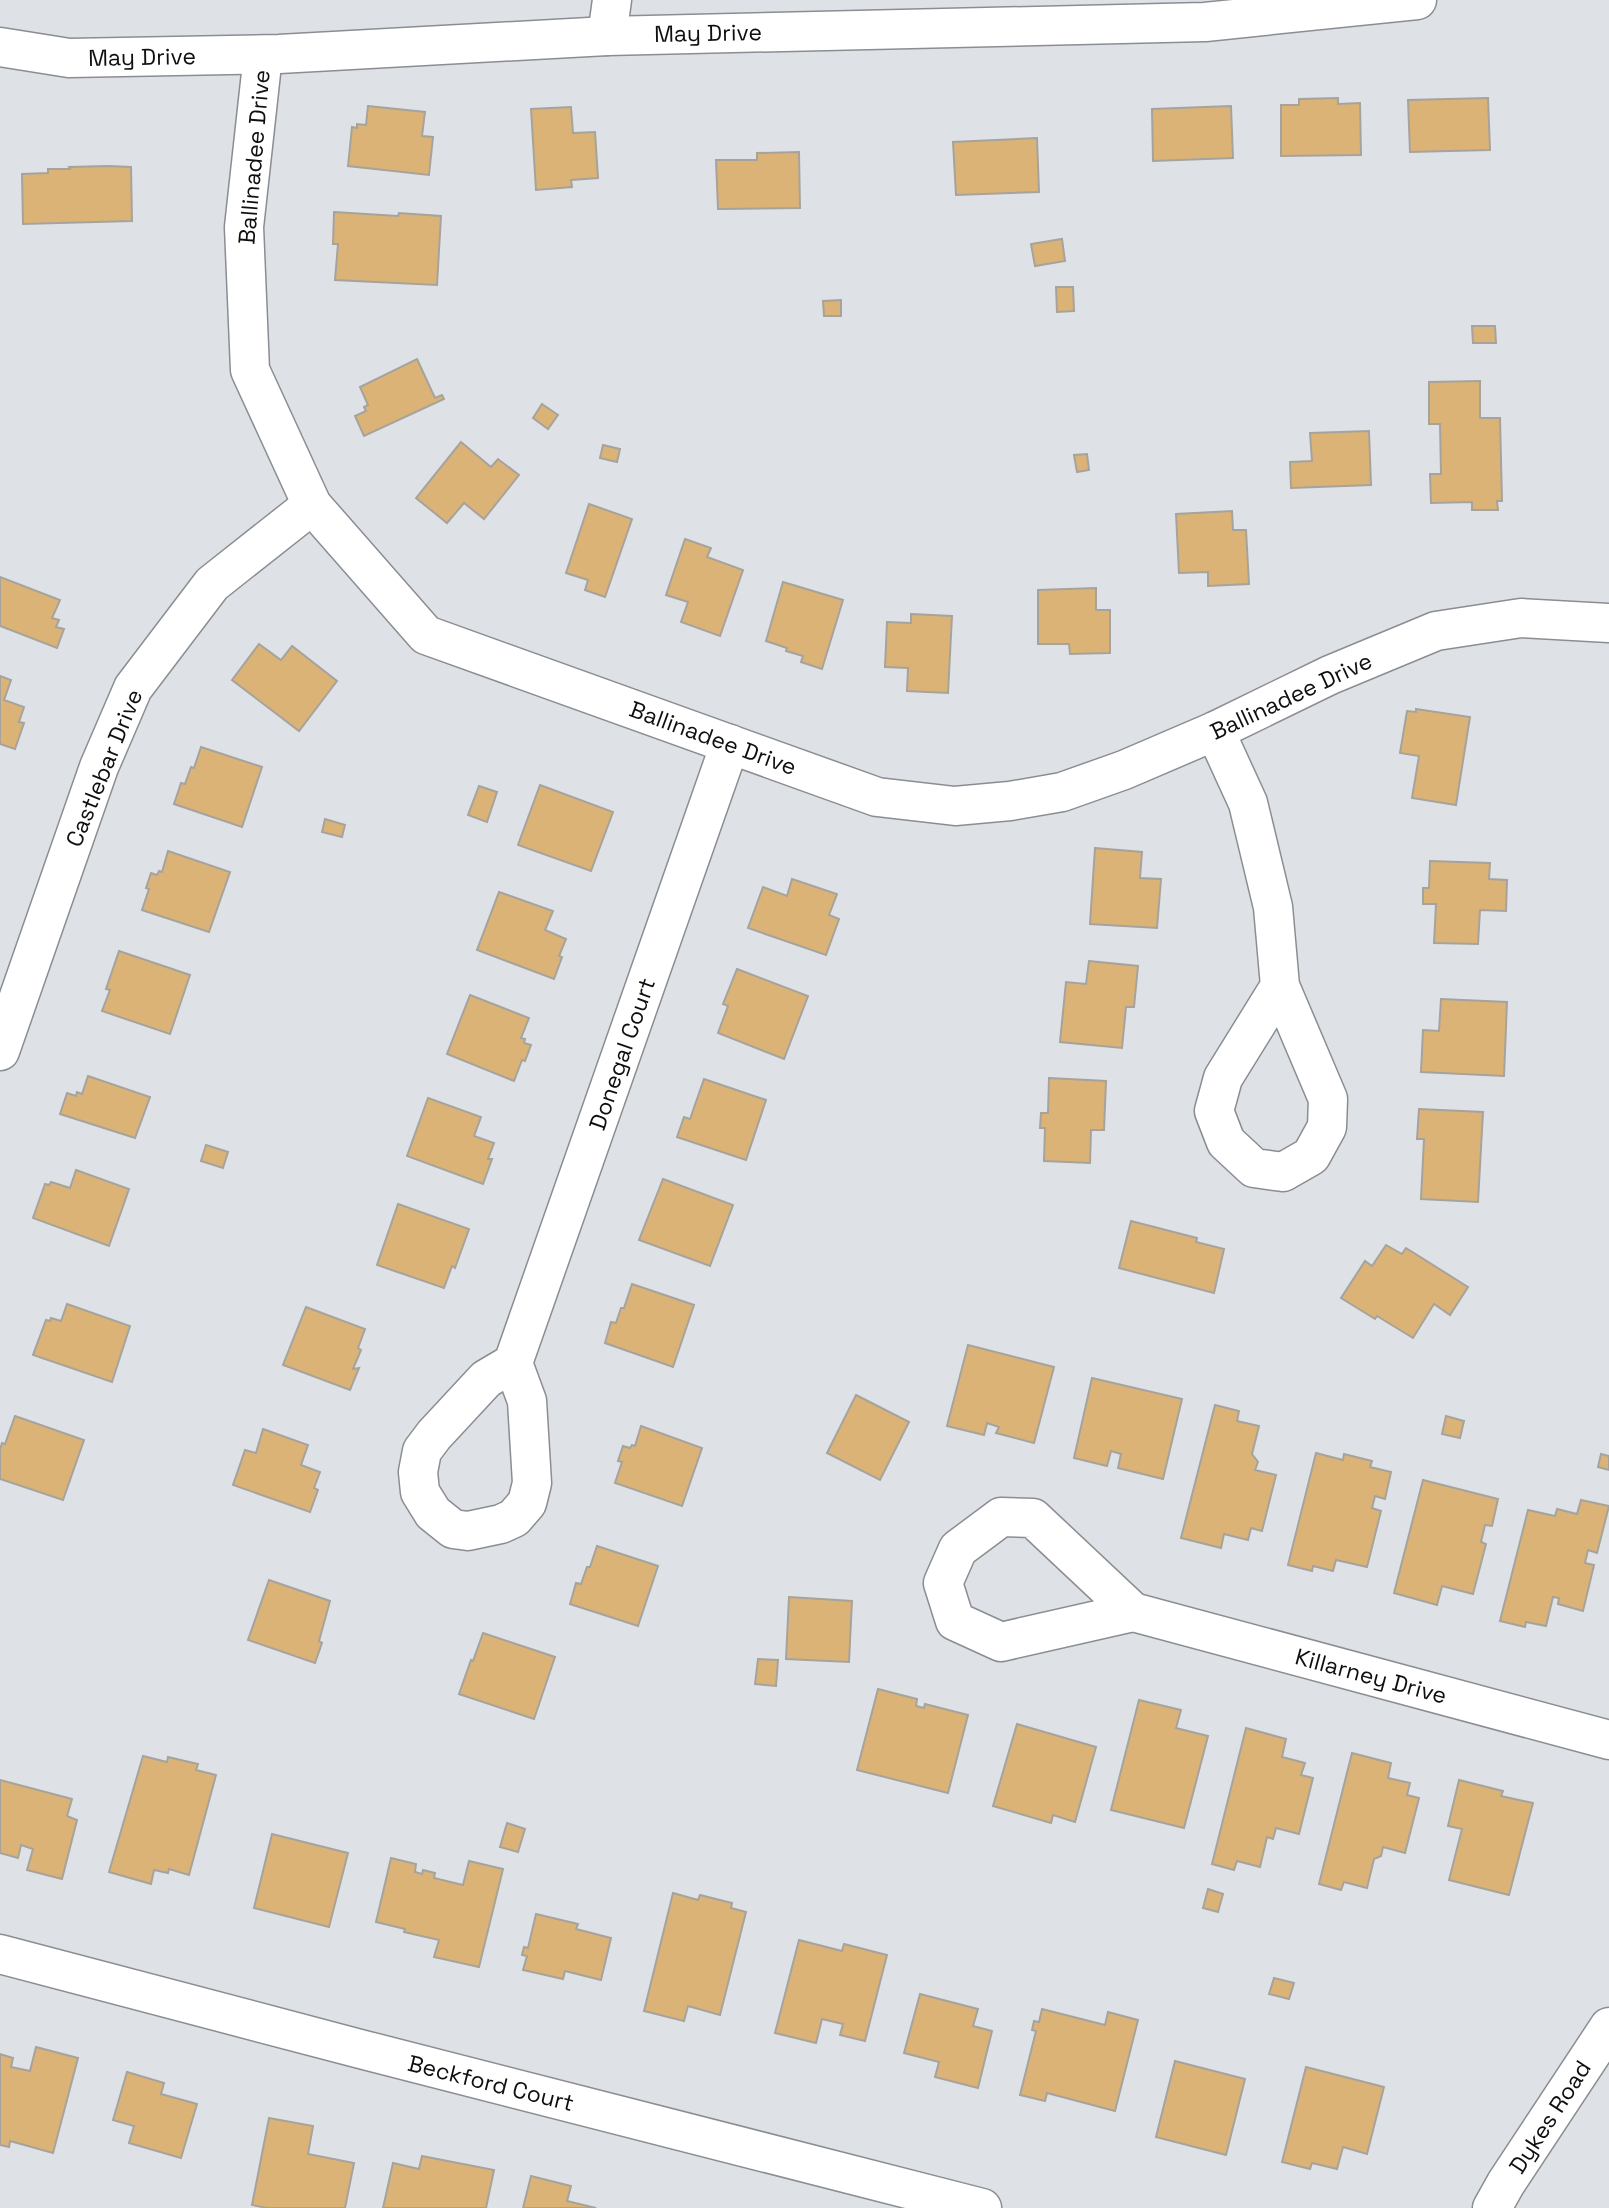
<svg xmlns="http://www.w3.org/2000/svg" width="1609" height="2208" viewBox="0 0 1609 2208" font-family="'Space Grotesk',sans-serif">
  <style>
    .building { fill: #dcb376; stroke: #a6a39d; stroke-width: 2 }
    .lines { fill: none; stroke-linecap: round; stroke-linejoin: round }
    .minor-casing { stroke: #8a8d92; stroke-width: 41 }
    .minor { stroke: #fff; stroke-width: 38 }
    .labels { text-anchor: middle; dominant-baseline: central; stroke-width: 5; stroke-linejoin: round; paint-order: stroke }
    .street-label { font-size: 23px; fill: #0e0f11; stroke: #fff }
  </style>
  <rect width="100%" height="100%" fill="#dee2e7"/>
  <g class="building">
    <path d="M1338,98V104L1360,103L1361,155L1281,156V105H1299V99Z"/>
    <path d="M1488,98L1490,150L1410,152L1408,100Z"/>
    <path d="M368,106L425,112L422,136L433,137L429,175L348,166L352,127L357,128V124L366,125Z"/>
    <path d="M1231,106L1233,158L1153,161L1152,109Z"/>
    <path d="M571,107L573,133L595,132L598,178L571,180L572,187L536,190L531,109Z"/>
    <path d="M1037,138L1039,192L956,195L953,142Z"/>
    <path d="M799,152L800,208L718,209L716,160H757V153Z"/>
    <path d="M108,166L131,167L132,221L23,224L22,174L48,173V169H70L69,167Z"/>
    <path d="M334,212L398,216L399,213L441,216L437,285L335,280L338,244H333Z"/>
    <path d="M1062,239L1065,261L1035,266L1031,244Z"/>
    <path d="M1056,287H1073L1074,311L1057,312Z"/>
    <path d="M841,300V316H824L823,301Z"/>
    <path d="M1472,326H1495L1496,343H1473Z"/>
    <path d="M417,359L435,398L442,395L444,399L364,436L355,416L366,411L364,407L368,405L360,387Z"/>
    <path d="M1480,381V418H1500L1502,501H1497L1498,510H1472V502L1431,503L1430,474H1441L1440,424H1429V382Z"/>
    <path d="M542,404L558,415L548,429L533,418Z"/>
    <path d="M1369,431L1371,485L1291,488L1290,462L1312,461L1310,433Z"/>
    <path d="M461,442L491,467L498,459L519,475L484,519L464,503L447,523L416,498Z"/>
    <path d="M603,445L620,449L617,462L600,458Z"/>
    <path d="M1087,454L1089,470L1077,472L1074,455Z"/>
    <path d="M589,504L632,519L605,597L585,590L588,580L566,573Z"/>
    <path d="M1232,511L1233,530H1246L1249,584L1208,586V572L1179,573L1176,514Z"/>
    <path d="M685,539L711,548L707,557L743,570L720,636L681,622L688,602L666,595Z"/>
    <path d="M0,577L60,600L52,618L59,620L56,627L64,629L57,648L0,626Z"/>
    <path d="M783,582L843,600L822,669L801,662L803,656L786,651L787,648L766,641Z"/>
    <path d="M1096,588V610H1110V653L1070,654L1069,644H1038V590Z"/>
    <path d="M911,614L952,616L948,693L907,691L908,668L885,667L887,622L911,623Z"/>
    <path d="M259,644L281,660L292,646L337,681L299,731L232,680Z"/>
    <path d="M0,676L11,680L4,700L24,707L19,722L24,723L15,749L0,744Z"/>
    <path d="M1416,709L1470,717L1456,805L1412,798L1419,756L1400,753L1407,711L1416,712Z"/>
    <path d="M201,747L262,767L242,827L174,804L181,783L185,784L191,767L194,768Z"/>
    <path d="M540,785L613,812L591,871L518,845Z"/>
    <path d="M479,786L497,792L487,822L468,815Z"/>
    <path d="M325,819L345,825L342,837L322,832Z"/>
    <path d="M1095,848L1142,852L1140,878L1161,879L1157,928L1090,924Z"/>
    <path d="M168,851L230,872L209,932L142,910L149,889L146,888L151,873L157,875L159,871L162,872Z"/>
    <path d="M1430,861L1490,863L1489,879L1507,880L1506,911L1480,910L1478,944L1434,943L1436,904H1423V888H1429Z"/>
    <path d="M792,879L837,894L829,915L839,919L826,955L748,928L763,887L787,896Z"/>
    <path d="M499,892L553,911L545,930L566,939L559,956L562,957L554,979L477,950Z"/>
    <path d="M119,951L190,975L170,1034L102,1011L110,990L106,989Z"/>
    <path d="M1089,961L1138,966L1134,1007H1126L1122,1048L1060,1042L1066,982L1086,984Z"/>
    <path d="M737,969L808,996L784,1059L718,1033L728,1006L723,1004Z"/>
    <path d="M470,995L529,1018L521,1038L525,1039L524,1043L531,1045L525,1061L522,1060L514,1081L447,1054Z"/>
    <path d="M1441,999L1507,1002L1504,1076L1421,1072L1423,1030L1439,1031Z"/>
    <path d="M88,1076L150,1097L135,1138L60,1114L67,1093L76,1096L77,1092L82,1094Z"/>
    <path d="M1049,1078L1106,1081L1104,1130H1091L1090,1163L1044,1161L1045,1128H1040L1041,1113H1048Z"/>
    <path d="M704,1079L766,1100L746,1160L677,1137L684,1117L690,1119Z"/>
    <path d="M428,1098L481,1117L474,1136L494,1143L488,1159H492L483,1184L407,1156Z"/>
    <path d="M1419,1109L1483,1112L1478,1202L1421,1199L1424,1139H1417Z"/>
    <path d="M206,1145L228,1152L223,1168L201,1161Z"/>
    <path d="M76,1170L129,1189L109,1246L33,1218L45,1184L49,1185L51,1182L70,1188Z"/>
    <path d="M663,1179L733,1205L710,1266L639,1240Z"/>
    <path d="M398,1204L469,1229L455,1268L452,1266L444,1288L377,1265Z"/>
    <path d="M1131,1221L1197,1238L1196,1242L1224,1249L1214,1293L1119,1268Z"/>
    <path d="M1386,1245L1402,1254L1406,1248L1468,1287L1450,1315L1434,1304L1413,1338L1377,1316L1375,1319L1341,1298L1365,1261L1372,1266Z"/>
    <path d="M632,1284L694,1305L673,1367L605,1343L611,1322L616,1323L621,1308H624Z"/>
    <path d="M67,1304L130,1326L112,1382L33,1355L46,1320L50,1321L51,1318L61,1321Z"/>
    <path d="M306,1307L365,1329L358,1348L361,1350L353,1369L359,1368L350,1390L283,1365Z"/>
    <path d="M968,1345L1054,1367L1034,1443L996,1433L999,1427L987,1423L984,1435L947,1426Z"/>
    <path d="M1092,1378L1182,1399L1163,1479L1118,1468L1121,1454L1111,1451L1107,1466L1074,1458Z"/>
    <path d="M856,1395L909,1422L880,1480L827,1453Z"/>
    <path d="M1215,1405L1239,1411L1237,1421L1259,1426L1252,1454L1258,1462L1255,1470L1276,1475L1262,1531L1251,1528L1248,1540L1224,1534L1221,1548L1181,1538Z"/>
    <path d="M15,1416L84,1440L63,1500L0,1479V1450L2,1443L5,1444Z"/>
    <path d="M1446,1416L1464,1421L1460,1438L1442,1434Z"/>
    <path d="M641,1426L702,1448L682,1506L615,1483L622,1462L618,1461L623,1446L630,1448L632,1445L635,1446Z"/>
    <path d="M263,1429L308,1445L301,1465L320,1472L314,1488L318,1490L310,1512L233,1485L245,1450L256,1453Z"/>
    <path d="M1316,1453L1343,1460L1344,1454L1372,1461L1370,1467L1391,1472L1385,1499L1375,1496L1372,1508L1381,1511L1367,1567L1336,1560L1333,1571L1313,1566L1312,1571L1288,1565Z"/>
    <path d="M1601,1454L1609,1456V1470L1598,1467Z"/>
    <path d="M1423,1480L1498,1499L1492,1526L1485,1525L1481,1542L1486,1544L1473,1594L1442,1586L1437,1605L1394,1593Z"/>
    <path d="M1581,1500L1609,1506L1597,1553L1588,1550L1585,1563L1594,1565L1583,1611L1558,1604L1559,1598L1553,1597L1546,1626L1526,1622L1525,1627L1500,1621L1528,1510L1555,1516L1557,1509L1577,1514Z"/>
    <path d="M597,1546L658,1566L638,1626L570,1604L576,1583L581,1584L587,1567H590Z"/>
    <path d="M269,1580L330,1601L319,1641L322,1643L315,1663L248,1640Z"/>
    <path d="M789,1597L852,1601L849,1662L786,1659Z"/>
    <path d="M483,1633L555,1657L534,1719L459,1694L471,1660L473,1661Z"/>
    <path d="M758,1659L778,1660L776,1686L755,1684Z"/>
    <path d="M878,1689L917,1699L916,1706L924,1708L925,1704L968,1715L948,1793L857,1770Z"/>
    <path d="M1139,1700L1181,1710L1176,1728L1208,1736L1184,1828L1111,1810Z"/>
    <path d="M1017,1724L1096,1747L1075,1822L1053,1815L1051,1823L993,1806Z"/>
    <path d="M1246,1728L1286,1739L1282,1757L1305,1763L1301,1775L1313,1778L1299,1834L1276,1828L1273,1839L1267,1837L1260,1867L1237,1861L1234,1870L1212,1864Z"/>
    <path d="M1352,1753L1391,1763L1388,1778L1410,1783L1407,1795L1419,1798L1405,1853L1383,1847L1381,1856L1374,1859L1367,1888L1344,1882L1341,1890L1319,1884Z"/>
    <path d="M143,1756L167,1762L168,1757L198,1764L196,1770L216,1775L189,1875L169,1869L168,1873L154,1870L151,1884L109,1872Z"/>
    <path d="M0,1780L72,1799L67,1816L77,1820L62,1879L27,1870L33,1849L21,1845L18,1858L0,1853Z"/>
    <path d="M1459,1780L1503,1791L1501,1796L1533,1803L1509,1895L1449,1880L1462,1829L1448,1826Z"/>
    <path d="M507,1823L525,1829L518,1852L500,1847Z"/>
    <path d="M272,1834L348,1853L329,1927L254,1908Z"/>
    <path d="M391,1858L416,1864L415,1872L422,1874L423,1870L435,1873L434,1878L463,1885L469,1861L503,1869L479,1967L434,1957L439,1940L404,1932L405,1929L376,1922Z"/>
    <path d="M1208,1889L1223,1894L1218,1912L1203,1908Z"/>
    <path d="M673,1893L698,1900L700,1895L732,1903L731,1908L746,1912L720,2015L688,2006L684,2021L644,2011Z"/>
    <path d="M536,1914L578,1924L576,1929L611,1938L601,1980L565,1971L563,1979L523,1970L527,1956L522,1955L524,1947L528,1948Z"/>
    <path d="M799,1940L842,1951L844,1944L887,1955L865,2041L840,2035L843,2024L822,2019L816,2043L775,2033Z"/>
    <path d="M1274,1978L1294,1983L1289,1999L1269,1994Z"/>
    <path d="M920,1994L978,2009L973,2026L992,2031L978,2088L935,2077L939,2062L904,2053Z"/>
    <path d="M1042,2009L1105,2025L1108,2012L1138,2020L1115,2111L1047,2093L1045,2101L1020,2095L1036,2031L1032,2030L1034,2021L1039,2022Z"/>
    <path d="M36,2047L78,2058L53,2153L10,2141L9,2147L0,2145V2054L13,2058L11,2067L30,2071Z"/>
    <path d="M1175,2061L1245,2079L1226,2155L1156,2137Z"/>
    <path d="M1306,2067L1384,2087L1367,2154L1343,2147L1337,2169L1312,2163L1310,2169L1282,2162Z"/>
    <path d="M127,2072L164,2083L161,2094L197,2104L181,2158L129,2143L134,2126L113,2120Z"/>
    <path d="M269,2118L313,2126L308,2154L354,2163L345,2208H267L252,2205Z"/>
    <path d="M422,2156L494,2170L486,2208H383L393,2163L419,2169Z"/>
    <path d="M531,2176L571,2186L567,2201L596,2208H523Z"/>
  </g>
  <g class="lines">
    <defs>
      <g id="minor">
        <path d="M607,36L612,0"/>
        <path d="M0,47L69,58L279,54L607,36L1205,22L1417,0"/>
        <path d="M263,55L244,227L250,370L312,505L426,635L877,797L955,806L1010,801L1062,792L1124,770L1215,731L1330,675L1436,631L1521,618L1609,623"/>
        <path d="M1215,731L1248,803L1273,907L1280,986L1223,1078L1214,1111L1226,1142L1254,1168L1283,1172L1311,1156L1327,1127L1328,1099L1280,986"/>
        <path d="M0,1051L99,767L133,688L212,584L312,505"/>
        <path d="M513,1363L486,1379L434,1435L422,1451L418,1472L420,1492L433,1513L453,1529L468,1531L501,1524L514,1518L527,1503L532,1483L527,1401L513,1363L730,744"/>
        <path d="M1133,1612L1033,1518L1001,1517L958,1549L943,1583L955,1621L1001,1642L1133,1612L1609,1740"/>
        <path d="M0,1954L364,2050L982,2208"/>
        <path d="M1492,2208L1506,2183L1609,2027"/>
      </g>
    </defs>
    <use href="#minor" class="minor-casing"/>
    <use href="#minor" class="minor"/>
  </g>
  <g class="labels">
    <g class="street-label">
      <text transform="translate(708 33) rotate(-1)">May Drive</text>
      <text transform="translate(142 57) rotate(-1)">May Drive</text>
      <text transform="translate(254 157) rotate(-85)">Ballinadee Drive</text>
      <text transform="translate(1291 696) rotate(-25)">Ballinadee Drive</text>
      <text transform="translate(713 738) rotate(20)">Ballinadee Drive</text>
      <text transform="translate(104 768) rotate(-68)">Castlebar Drive</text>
      <text transform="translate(622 1054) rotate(-71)">Donegal Court</text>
      <text transform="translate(1371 1676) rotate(15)">Killarney Drive</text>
      <text transform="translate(491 2083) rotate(14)">Beckford Court</text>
      <text transform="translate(1550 2117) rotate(-57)">Dykes Road</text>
    </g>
  </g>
</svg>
